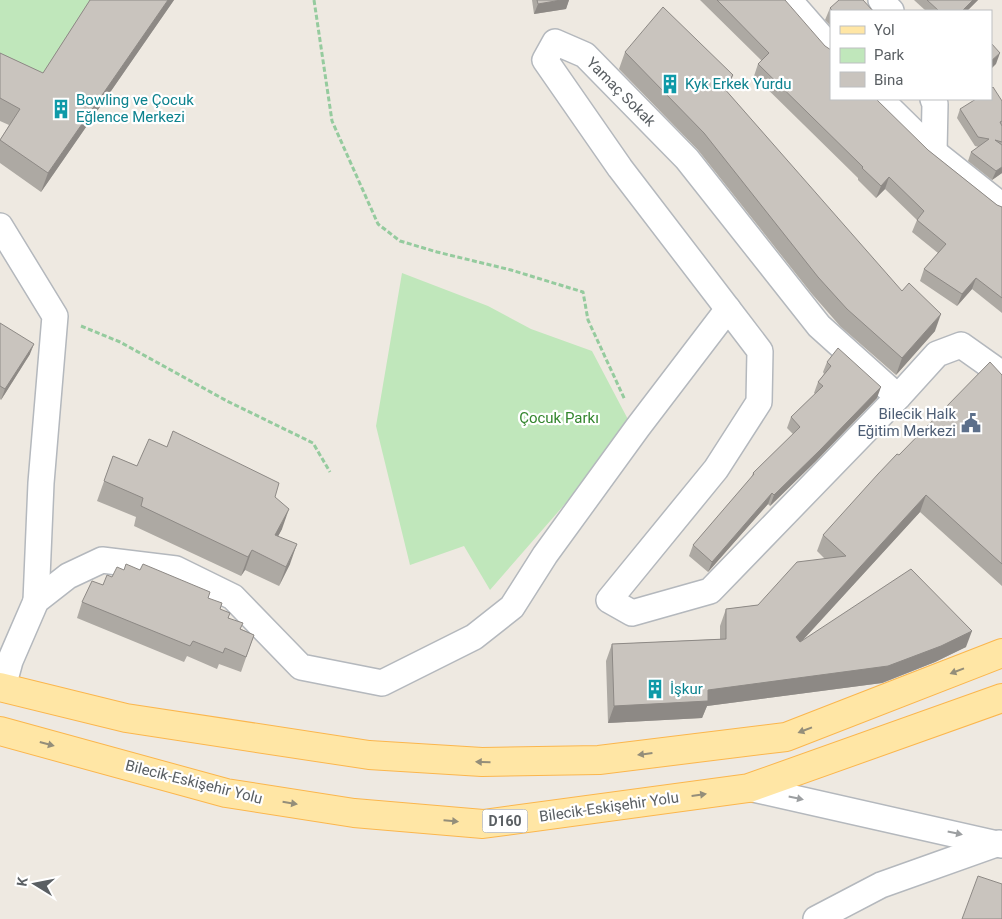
<svg xmlns="http://www.w3.org/2000/svg" width="1002" height="919" viewBox="0 0 1002 919" font-family="Roboto,sans-serif">
  <style>
    .green { fill: #c0e7bb }
    .lines { fill: none; stroke-linecap: round; stroke-linejoin: round }
    .minor-casing { stroke: #b4b8bd; stroke-width: 28 }
    .primary-casing { stroke: #fbb64d; stroke-width: 30 }
    .path { stroke: #95cb9e; stroke-width: 3; stroke-dasharray: 5 2.5; stroke-linecap: butt }
    .minor { stroke: #fff; stroke-width: 25 }
    .primary { stroke: #ffe6a5; stroke-width: 28 }
    .wall { fill: #ada9a3 }
    .shaded-wall { fill: #8d8985 }
    .building { fill: #c9c4be; stroke: #8d8985 }
    .oneway { fill: #948e7a }
    .oneway2 { fill: #9c9fa1 }
    .labels { text-anchor: middle; dominant-baseline: central; stroke-width: 4.5; stroke-linejoin: round; paint-order: stroke }
    .shield { fill: #fff; stroke: #8c8f92; stroke-width: 1 }
    .shield-label { font-size: 14px; font-weight: bold; fill: #5a5f63 }
    .culture-label { font-size: 15px; fill: #0d838f; stroke: #fff; text-anchor: start }
    .street-label { font-size: 15px; fill: #5a5f63; stroke: #fff }
    .service-label { font-size: 15px; fill: #4e5e75; stroke: #fff; text-anchor: end }
    .park-label { font-size: 15px; fill: #34862e; stroke: #fff }
  </style>
  <rect width="100%" height="100%" fill="#eee9e1"/>
  <g class="green">
    <path d="M0,0H95L36,91L0,75Z"/>
    <path d="M402,273L488,306L531,329L592,351L632,427L490,590L464,546L410,565L376,426Z"/>
  </g>
  <g class="lines">
    <defs>
      <g id="minor">
        <path d="M789,0L831,48"/>
        <path d="M881,0L891,11"/>
        <path d="M880,99L934,152L1002,206"/>
        <path d="M933,99L935,104L934,152"/>
        <path d="M0,226L55,316L41,483L36,601"/>
        <path d="M728,309L620,168L545,60L555,42L585,55L687,159L819,326L898,397"/>
        <path d="M3,687L10,661L36,601L68,576L102,560L176,569L233,597L301,667L382,683L474,637L512,607L545,555L638,427L728,309L760,351L759,402L716,469L609,600L632,613L710,591L898,397L937,354L961,345L1002,374"/>
        <path d="M749,788L1002,845"/>
        <path d="M816,919L881,885L999,843"/>
      </g>
      <g id="primary">
        <path d="M0,687L126,718L369,755L482,762L599,760L786,737L1002,653"/>
        <path d="M0,731L226,793L354,813L483,824L749,788L1002,698"/>
      </g>
    </defs>
    <use href="#minor" class="minor-casing"/>
    <use href="#primary" class="primary-casing"/>
    <g class="path">
      <path d="M314,0L332,121L378,224L400,241L437,252L511,270L583,292L588,320L625,400"/>
      <path d="M81,326L120,342L227,401L313,443L330,472"/>
    </g>
    <use href="#minor" class="minor"/>
    <use href="#primary" class="primary"/>
  </g>
  <g class="wall">
    <path d="M90,0H174L41,192L0,163V140L9,125L0,121V53L43,73Z"/>
    <path d="M532,0H569L566,9L534,14Z"/>
    <path d="M700,0H785L831,99L928,150L997,205L1002,207V313L972,289L957,306L920,281L924,269L938,253L912,232L917,220L885,189L876,198L858,180V178L754,76L758,64L762,61Z"/>
    <path d="M914,0H978L967,11H926Z"/>
    <path d="M830,8L873,11H831V26L825,20Z"/>
    <path d="M625,52L727,92L935,331L896,375L840,326L812,294L698,150L619,69Z"/>
    <path d="M1002,101V173L992,180L968,161L971,152L979,147L975,146L957,118L960,109Z"/>
    <path d="M0,323L30,354L1,400L0,399Z"/>
    <path d="M827,362L877,398L816,461L770,506L768,504L708,572L689,556L693,545L751,478L753,473L793,434L787,428L791,417L815,394L814,393L818,382L824,374L823,372Z"/>
    <path d="M1002,375V586L920,512L802,641L966,647L935,662L882,683L707,706L702,718L608,723L606,661L612,644L720,639V626L726,609L758,605L825,559L817,551L823,535L899,455Z"/>
    <path d="M113,456L137,466L275,497L282,529L278,536L290,564L279,586L245,570L241,576L134,526L136,517L97,501Z"/>
    <path d="M124,570L208,598L241,629L254,635L241,672L219,664L217,669L187,656L184,662L77,618L82,602L112,577Z"/>
  </g>
  <g class="shaded-wall">
    <path d="M168,0H174L41,192L48,173Z"/>
    <path d="M561,0H569L566,9L534,14L538,4Z"/>
    <path d="M973,0H978L967,11H962Z"/>
    <path d="M1000,53L996,64L991,69V61Z"/>
    <path d="M733,75L727,92L723,87Z"/>
    <path d="M1002,167V173L992,180L996,171Z"/>
    <path d="M889,177L885,189L876,198L881,186Z"/>
    <path d="M976,278L972,289L957,306L962,294Z"/>
    <path d="M941,314L935,331L896,375L902,358Z"/>
    <path d="M34,344L30,354L1,400L5,389Z"/>
    <path d="M881,387L877,398L816,461L770,506L774,495Z"/>
    <path d="M772,493L768,504L708,572L712,562Z"/>
    <path d="M926,495L920,512L790,654L796,637Z"/>
    <path d="M289,509L282,529L268,555L275,535Z"/>
    <path d="M297,544L290,564L279,586L286,567Z"/>
    <path d="M252,550L245,570L241,576L248,557Z"/>
    <path d="M972,631L966,647L935,662L882,683L707,706L702,718L608,723L614,706L708,690Z"/>
  </g>
  <g class="building">
    <path d="M90,0H168L48,173L0,140L20,109L0,98V53L43,73Z"/>
    <path d="M537,0H561L538,4Z"/>
    <path d="M717,0H785L825,46L831,50V99H876L928,150L997,205L1002,207V298L976,278L962,294L924,269L946,244L917,220L924,211L889,177L881,186L862,168L863,167L758,64L769,53Z"/>
    <path d="M839,0H863L873,11H833L830,8Z"/>
    <path d="M927,0H973L962,11H939Z"/>
    <path d="M663,7L733,75L723,87L902,291L909,283L941,314L902,358L847,309L818,277L704,133L625,52Z"/>
    <path d="M991,43L1000,53L991,61Z"/>
    <path d="M993,87L1002,101V121L1000,122L1002,126V142L995,140L1002,145V167L996,171L971,152L989,139L978,137L960,109L976,99H991V89Z"/>
    <path d="M0,323L34,344L5,389L0,386Z"/>
    <path d="M838,348L881,387L820,450L774,495L772,493L712,562L693,545L754,474L753,473L800,427L791,417L823,386L818,382L831,366L827,362Z"/>
    <path d="M990,362L1002,375V564L926,495L796,637L800,642L911,569L972,631L941,646L888,666L708,690V701L614,706L612,644L726,639V609L758,605L797,562L846,556L823,535L878,474L897,454L899,455Z"/>
    <path d="M173,431L279,483L275,497L289,509L275,535L297,544L286,567L252,550L248,557L141,506L143,498L104,481L113,456L137,466L149,439L167,447Z"/>
    <path d="M126,564L140,570L143,564L210,592L208,598L222,603L220,609L230,613L228,618L243,623L240,629L254,635L246,657L225,648L223,653L193,641L190,646L82,602L92,581L103,585L107,575L112,577L117,567L124,570Z"/>
    <path d="M978,876L1002,884V919H962Z"/>
  </g>
  <defs><path id="oneway-solid" d="M-6-.8H1V-3.2L6.5 0L1 3.2V.8H-6Z" transform="scale(1.25)"/></defs>
  <g class="oneway">
    <use href="#oneway-solid" transform="translate(957 671) rotate(159)"/>
    <use href="#oneway-solid" transform="translate(805 730) rotate(159)"/>
    <use href="#oneway-solid" transform="translate(47 744) rotate(15)"/>
    <use href="#oneway-solid" transform="translate(645 754) rotate(173)"/>
    <use href="#oneway-solid" transform="translate(483 762) rotate(-179)"/>
    <use href="#oneway-solid" transform="translate(699 795) rotate(-8)"/>
    <use href="#oneway-solid" transform="translate(290 803) rotate(9)"/>
    <use href="#oneway-solid" transform="translate(451 821) rotate(5)"/>
  </g>
  <g class="oneway2">
    <use href="#oneway-solid" transform="translate(796 798) rotate(12)"/>
    <use href="#oneway-solid" transform="translate(955 833) rotate(12)"/>
  </g>
  <defs>
    <symbol id="building-bare" viewBox="-9 -9 18 18"><path d="M-4-6H4V6H1V3H-1V6H-4ZM-2.5-4.3h1.7v1.8h-1.7ZM.8-4.3h1.7v1.8H.8ZM-2.5-1h1.7V.8h-1.7ZM.8-1h1.7V.8H.8Z" fill="#0f9aa8" stroke="#fff" stroke-width="2.5" paint-order="stroke"/></symbol>
    <symbol id="civic-bare" viewBox="-9 -9 18 18"><path d="M-.6-6.5H3V-4.5H.6V-3L4-1V1h2V6H-6V1h2V-1L-.6-3ZM-1.2 2.5V6h2.4V2.5Z" fill="#5c6f8a" stroke="#fff" stroke-width="2.5" paint-order="stroke"/></symbol>
  </defs>
  <g fill-rule="evenodd">
    <use href="#building-bare" x="656" y="70" width="28" height="28"/>
    <use href="#building-bare" x="47" y="95" width="28" height="28"/>
    <use href="#civic-bare" x="957" y="409" width="28" height="28"/>
    <use href="#building-bare" x="641" y="675" width="28" height="28"/>
  </g>
  <g class="labels">
    <rect class="shield" x="482.5" y="809.5" width="45" height="23" rx="4"/>
    <g class="shield-label">
      <text x="505" y="821">D160</text>
    </g>
    <g class="culture-label">
      <text x="685" y="84">Kyk Erkek Yurdu</text>
      <text x="76" y="100">Bowling ve Çocuk<tspan x="76" dy="17">Eğlence Merkezi</tspan></text>
      <text x="670" y="689">İşkur</text>
    </g>
    <g class="street-label">
      <text transform="translate(621 92) rotate(45)">Yamaç Sokak</text>
      <text transform="translate(194 782) rotate(14)">Bilecik-Eskişehir Yolu</text>
      <text transform="translate(609 807) rotate(-8)">Bilecik-Eskişehir Yolu</text>
    </g>
    <g class="service-label">
      <text x="956" y="414">Bilecik Halk<tspan x="956" dy="17">Eğitim Merkezi</tspan></text>
    </g>
    <g class="park-label">
      <text x="559" y="418">Çocuk Parkı</text>
    </g>
  </g>
  <rect x="830" y="10" width="162" height="90" fill="#ffffff" stroke="#bdbfc1"/>
  <rect x="840" y="26" width="25" height="8" fill="#ffe6a5" stroke="#bdbfc1"/>
  <text x="874" y="35" font-size="15" fill="#5a5f63">Yol</text>
  <rect x="840" y="48" width="25" height="15" fill="#c0e7bb" stroke="#bdbfc1"/>
  <text x="874" y="60" font-size="15" fill="#5a5f63">Park</text>
  <rect x="840" y="72" width="25" height="15" fill="#c9c4be" stroke="#bdbfc1"/>
  <text x="874" y="85" font-size="15" fill="#5a5f63">Bina</text>
  <g transform="translate(35 884) rotate(280)" stroke="#ffffff" stroke-width="4" paint-order="stroke">
  <path d="M0-4L9 19L0 12L-9 19Z" fill="#5a5f63"/>
  <text y="-8" font-size="14" font-weight="bold" text-anchor="middle" fill="#5a5f63">K</text>
  </g>
</svg>
